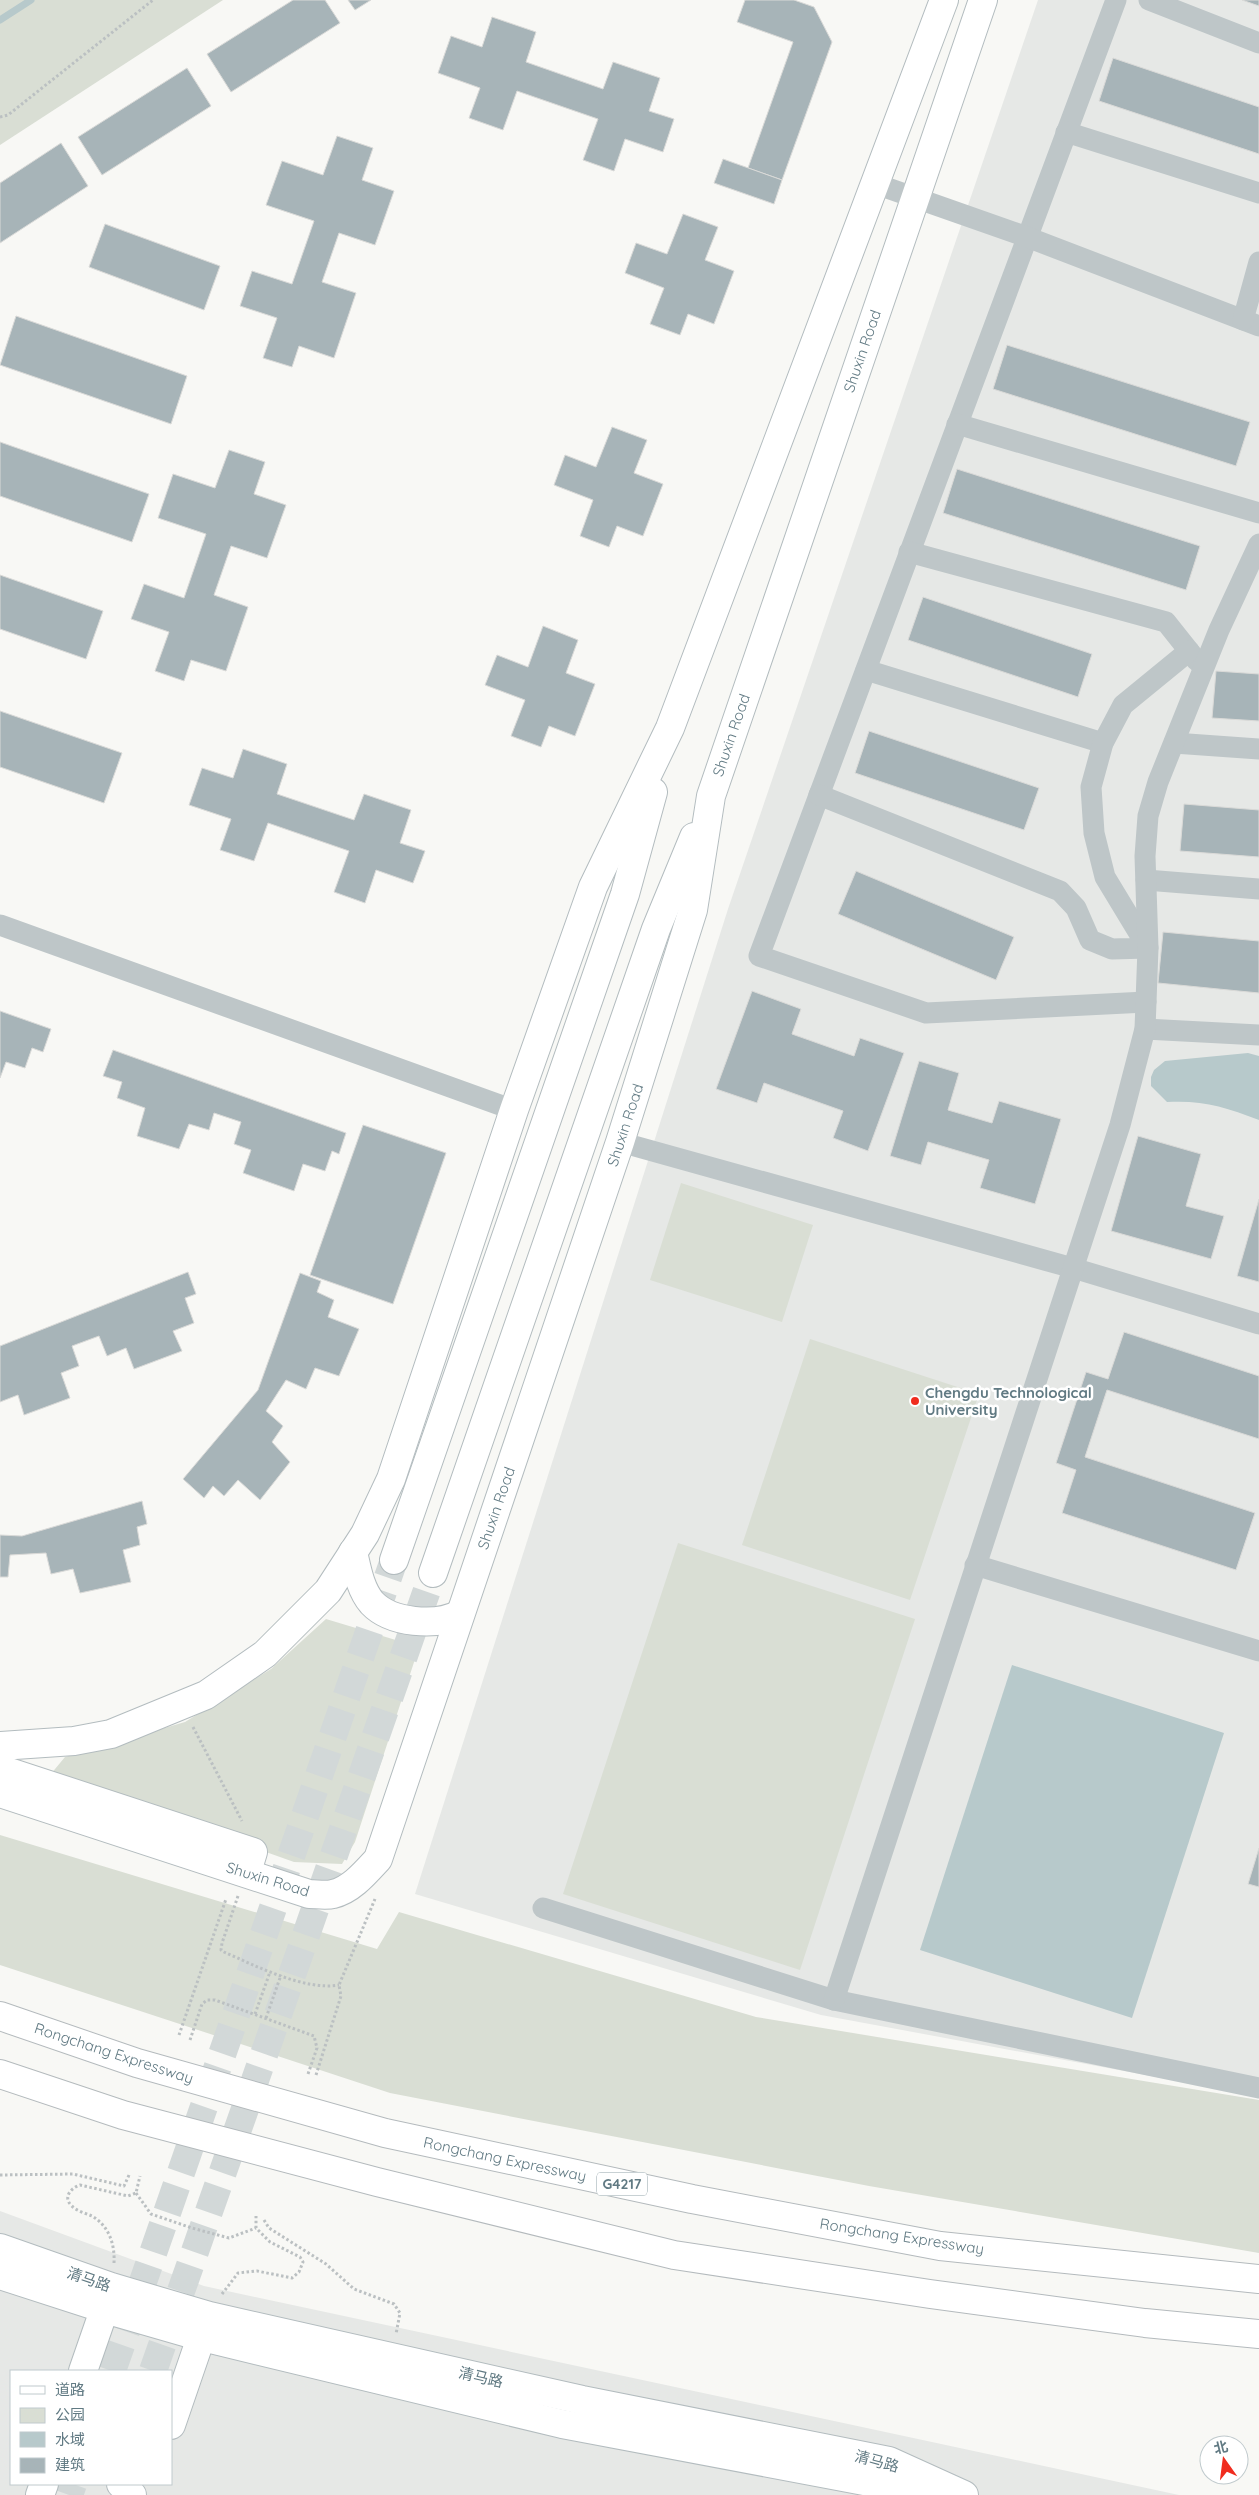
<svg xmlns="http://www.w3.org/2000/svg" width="1259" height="2495" viewBox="0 0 1259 2495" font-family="Quicksand,'Noto Sans SC',sans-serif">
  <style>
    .built { fill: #e6e8e6; fill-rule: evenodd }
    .green { fill: #d9ded4 }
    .water { fill: #b7c9cb }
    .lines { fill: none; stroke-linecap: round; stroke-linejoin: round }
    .stream { stroke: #b7c9cb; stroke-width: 7 }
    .building { fill: #a7b4b8; stroke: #dadad8 }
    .secondary-tunnel { stroke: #d2d8d8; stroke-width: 28; stroke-dasharray: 28 14; stroke-linecap: butt }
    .secondary-casing { stroke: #b3bcbf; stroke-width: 30 }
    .highway-casing { stroke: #b4babd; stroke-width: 30 }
    .path { stroke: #bbc0c2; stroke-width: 3; stroke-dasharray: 2.5 2.5; stroke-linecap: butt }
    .street { stroke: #bec6c8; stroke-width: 21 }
    .secondary { stroke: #fff; stroke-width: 28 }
    .highway { stroke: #fff; stroke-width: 28 }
    .poi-dot { fill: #f02c1e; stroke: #fff; stroke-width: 2 }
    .labels { text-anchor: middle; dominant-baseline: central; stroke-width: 5; stroke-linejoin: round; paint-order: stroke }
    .shield { fill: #fff; stroke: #90a2a8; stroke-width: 1 }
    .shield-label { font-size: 14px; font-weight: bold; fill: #617a83 }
    .street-label { font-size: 15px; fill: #617a83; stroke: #fff }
    .poi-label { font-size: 15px; font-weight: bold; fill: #617a83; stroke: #fff; text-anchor: start }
  </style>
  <rect width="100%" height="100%" fill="#f8f8f5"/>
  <g class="built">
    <path d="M1038,0H1259V2096L821,2015L415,1894L728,909Z"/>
    <path d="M0,2211L204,2286L1179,2495H0ZM11,2371H171V2484H11Z"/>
  </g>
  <g class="green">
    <path d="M0,0H223L0,145Z"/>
    <path d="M681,1183L813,1225L782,1322L650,1280Z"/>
    <path d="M810,1339L979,1394L910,1600L742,1545Z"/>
    <path d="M678,1543L915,1619L800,1970L563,1894Z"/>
    <path d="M326,1619L419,1647L355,1842L342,1864L294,1862L50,1775L65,1757L185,1722L271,1669Z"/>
    <path d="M0,1835L377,1949L399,1912L756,2017L1259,2100V2253L869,2186L390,2093L0,1965Z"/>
  </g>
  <g class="water">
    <path d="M1248,1053L1259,1056V1120C1225,1107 1203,1100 1167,1102L1151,1086V1077L1154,1070L1165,1061Z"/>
    <path d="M1012,1665L1224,1733L1132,2018L920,1950Z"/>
  </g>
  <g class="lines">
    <path class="stream" d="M0,20L31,0"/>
  </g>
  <g class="building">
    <path d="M293,0H325L340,23L231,92L207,54Z"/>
    <path d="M348,0H371L355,10Z"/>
    <path d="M745,0H794L814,7L832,42L782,180L748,168L793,42L737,22Z"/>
    <path d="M1242,0H1259V6Z"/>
    <path d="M492,17L536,32L526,62L603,89L613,62L660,78L649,111L674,119L663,152L625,139L614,171L583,160L598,119L517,91L503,130L469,118L480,88L438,73L451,36L482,47Z"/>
    <path d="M1113,58L1259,107V154L1099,101Z"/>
    <path d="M187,68L211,106L102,175L78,137Z"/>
    <path d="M337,136L373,148L362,180L394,191L375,245L339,233L322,282L356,293L334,358L299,346L292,367L263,358L277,318L240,306L252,271L292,284L314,221L266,205L282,161L323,175Z"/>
    <path d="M61,143L88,186L0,243V183Z"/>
    <path d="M723,159L782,180L774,204L714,183Z"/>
    <path d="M683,214L718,227L705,260L734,271L714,324L688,314L680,335L650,324L664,288L625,273L636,243L667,254Z"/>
    <path d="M105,224L220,266L204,310L89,267Z"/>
    <path d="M16,316L187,376L171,424L0,365Z"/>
    <path d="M1007,345L1250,422L1236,466L993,389Z"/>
    <path d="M612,427L647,440L634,473L663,484L643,536L617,526L609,547L580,536L593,500L554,485L565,455L596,467Z"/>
    <path d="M0,442L149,494L132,542L0,496Z"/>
    <path d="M229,450L265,462L254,494L286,505L267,558L231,546L214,595L248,607L226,671L191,660L184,681L155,671L169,632L131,619L144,584L184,598L206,534L158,518L173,474L215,488Z"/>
    <path d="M957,469L1200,546L1186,590L943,513Z"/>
    <path d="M0,575L103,611L86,659L0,629Z"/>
    <path d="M923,597L1092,654L1078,697L908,640Z"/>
    <path d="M543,626L578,640L566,673L595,684L575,736L549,726L541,747L511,736L525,700L485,685L497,655L528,667Z"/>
    <path d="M1216,671L1259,674V721L1212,718Z"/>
    <path d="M0,711L122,753L104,803L0,767Z"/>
    <path d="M869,731L1039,788L1024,830L855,773Z"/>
    <path d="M243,749L287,764L277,794L354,820L364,794L411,810L400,843L425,851L413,883L376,870L365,903L334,892L349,851L268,823L254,861L220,850L231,819L189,805L202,768L233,778Z"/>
    <path d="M1184,804L1259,810V857L1180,851Z"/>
    <path d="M856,871L1014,937L996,980L838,914Z"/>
    <path d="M1163,932L1259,941V993L1158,983Z"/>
    <path d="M752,991L801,1009L792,1034L854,1056L860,1038L904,1053L868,1151L833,1138L843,1111L764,1083L757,1103L716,1089Z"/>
    <path d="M0,1011L51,1029L43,1052L32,1048L25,1068L6,1062L0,1078Z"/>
    <path d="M113,1050L346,1133L339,1154L332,1151L325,1171L303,1164L294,1191L243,1173L251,1150L234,1144L241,1122L214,1113L209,1130L189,1124L179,1149L137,1136L145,1108L117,1098L122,1082L103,1076Z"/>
    <path d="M919,1061L959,1073L948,1110L992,1123L999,1101L1061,1119L1035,1204L980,1188L989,1160L928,1142L921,1165L890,1156Z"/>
    <path d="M363,1125L446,1153L393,1304L310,1275Z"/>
    <path d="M1138,1136L1201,1154L1186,1206L1224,1216L1211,1259L1111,1231Z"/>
    <path d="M1259,1199V1282L1237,1276Z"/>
    <path d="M188,1272L196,1294L185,1298L194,1323L173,1331L182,1351L134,1369L126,1348L107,1356L99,1336L72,1346L79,1366L61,1373L70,1398L24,1415L18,1395L0,1402V1346Z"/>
    <path d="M300,1273L321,1281L317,1292L334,1300L328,1317L359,1329L339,1376L315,1368L306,1389L286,1380L266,1411L283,1426L272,1442L290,1462L260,1500L238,1480L224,1496L213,1486L204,1498L183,1479L258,1390Z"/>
    <path d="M1124,1332L1259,1376V1439L1107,1390L1085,1457L1255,1513L1236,1570L1062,1513L1076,1470L1056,1463L1086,1372L1108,1379Z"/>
    <path d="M142,1501L147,1524L137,1527L140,1545L123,1550L131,1582L80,1593L73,1569L51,1574L46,1553L10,1555L8,1577H0V1535L22,1536Z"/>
    <path d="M1259,1848V1887L1248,1884Z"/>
  </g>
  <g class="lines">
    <g class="secondary-tunnel">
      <path d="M112,2371L394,1560"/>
      <path d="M153,2371L433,1573"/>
      <path d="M69,2495L73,2484"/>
    </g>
    <defs>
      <g id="secondary">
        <path d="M353,1552C357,1569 360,1589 372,1603C391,1623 436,1627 460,1614"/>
        <path d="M394,1560L625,894L653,792"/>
        <path d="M433,1573L656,929L694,837"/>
        <path d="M0,1746L74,1741L111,1734L206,1695L265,1654L328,1591L365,1534L391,1479L514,1110L593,887L670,728L944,0"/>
        <path d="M0,1769L253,1852L247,1872"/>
        <path d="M0,1793L309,1894C316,1894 326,1896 333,1894C351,1890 366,1872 378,1859L620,1142L693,910L711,796L983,0"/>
        <path d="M0,2248L111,2287L209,2316L582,2400L889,2461L964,2495"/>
        <path d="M0,2275L105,2309L202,2337L562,2424L880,2484L937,2492"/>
        <path d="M83,2371L110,2293"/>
        <path d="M171,2425L207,2320"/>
        <path d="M121,2484L132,2495"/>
        <path d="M40,2495L44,2484"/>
      </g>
      <g id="highway">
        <path d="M0,2016L137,2063L385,2133L692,2199L940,2246L1259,2279"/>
        <path d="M0,2074L123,2115L377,2182L674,2255L930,2294L1145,2323L1259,2334"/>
      </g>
    </defs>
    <use href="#secondary" class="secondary-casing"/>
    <use href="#highway" class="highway-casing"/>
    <g class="path">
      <path d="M0,117L8,115L153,0"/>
      <path d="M193,1727L242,1821"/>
      <path d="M238,1896L222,1943L221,1950L224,1952C256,1966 305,1991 339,1985"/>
      <path d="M255,2014L270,1972"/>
      <path d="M266,2018L281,1975"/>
      <path d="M179,2035L226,1899"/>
      <path d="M190,2040L202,2004L207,2000H215L314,2036L317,2048L308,2074"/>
      <path d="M316,2075L341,1996L339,1985L375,1899"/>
      <path d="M0,2175L73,2174L124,2186L129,2175"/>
      <path d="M136,2193L151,2214L192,2228L229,2238L256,2228"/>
      <path d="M264,2220L269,2228L326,2264L354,2289L394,2304L400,2313L396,2334"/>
      <path d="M114,2263C115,2244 109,2226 92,2216C85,2213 76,2211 71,2205C63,2197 71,2188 80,2185L128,2196L136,2193L140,2176"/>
      <path d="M222,2294L238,2273L257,2271L292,2278L299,2272L303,2262L300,2257L270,2242L256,2228V2216"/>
    </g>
    <g class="street">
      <path d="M1116,0L759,956L926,1013L1146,1002"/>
      <path d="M1149,0L1259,43"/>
      <path d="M1066,132L1259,193"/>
      <path d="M876,184L1027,237L1259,326"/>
      <path d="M1243,320L1259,262"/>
      <path d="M957,424L1259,513"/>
      <path d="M909,552L1166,622L1197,661"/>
      <path d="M866,670L1103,743"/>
      <path d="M1174,743L1259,749"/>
      <path d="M819,795L1060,891L1076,908L1090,940L1112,949L1148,948L1105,877L1094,833L1091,787L1103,743L1123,705L1189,651"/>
      <path d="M1146,880L1259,889"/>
      <path d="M0,925L514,1110"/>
      <path d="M1145,1029L1259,1035"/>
      <path d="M620,1142L1073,1268L1259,1324"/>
      <path d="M975,1565L1259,1651"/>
      <path d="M543,1908L834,2000L1259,2088"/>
      <path d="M834,2000L1120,1125L1145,1029L1148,948L1145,856L1148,816L1158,782L1219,630L1259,544"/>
    </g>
    <use href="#secondary" class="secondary"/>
    <use href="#highway" class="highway"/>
  </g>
  <circle class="poi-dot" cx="915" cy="1401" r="5"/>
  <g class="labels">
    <rect class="shield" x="597" y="2172.5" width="50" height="23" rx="4"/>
    <g class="shield-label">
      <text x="622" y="2184">G4217</text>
    </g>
    <g class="street-label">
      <text transform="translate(862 351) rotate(-71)">Shuxin Road</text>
      <text transform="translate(731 735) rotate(-71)">Shuxin Road</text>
      <text transform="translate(625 1125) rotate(-72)">Shuxin Road</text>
      <text transform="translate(496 1508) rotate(-71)">Shuxin Road</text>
      <text transform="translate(268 1879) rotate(17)">Shuxin Road</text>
      <text transform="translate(114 2053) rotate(18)">Rongchang Expressway</text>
      <text transform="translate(505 2159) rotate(12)">Rongchang Expressway</text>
      <text transform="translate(902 2236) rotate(9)">Rongchang Expressway</text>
      <text transform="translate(89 2279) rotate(19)">清马路</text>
      <text transform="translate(481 2377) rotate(13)">清马路</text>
      <text transform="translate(877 2461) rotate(15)">清马路</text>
    </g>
    <g class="poi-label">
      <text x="925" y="1392">Chengdu Technological<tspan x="925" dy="17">University</tspan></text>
    </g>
  </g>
  <rect x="10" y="2370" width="162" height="115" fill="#ffffff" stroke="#c0cacd"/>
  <rect x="20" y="2386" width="25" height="8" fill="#ffffff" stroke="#c0cacd"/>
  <text x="55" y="2395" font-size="15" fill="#617a83">道路</text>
  <rect x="20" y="2408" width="25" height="15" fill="#d9ded4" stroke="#c0cacd"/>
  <text x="55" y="2420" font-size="15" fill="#617a83">公园</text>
  <rect x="20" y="2432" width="25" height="15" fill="#b7c9cb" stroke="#c0cacd"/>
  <text x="55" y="2445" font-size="15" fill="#617a83">水域</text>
  <rect x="20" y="2458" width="25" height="15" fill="#a7b4b8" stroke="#c0cacd"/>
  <text x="55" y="2470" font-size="15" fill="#617a83">建筑</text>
  <g transform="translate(1224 2460) rotate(346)"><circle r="24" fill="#ffffff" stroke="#c0cacd"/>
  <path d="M0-4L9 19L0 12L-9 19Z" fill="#f02c1e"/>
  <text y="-8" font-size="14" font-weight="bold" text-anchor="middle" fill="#617a83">北</text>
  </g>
</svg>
